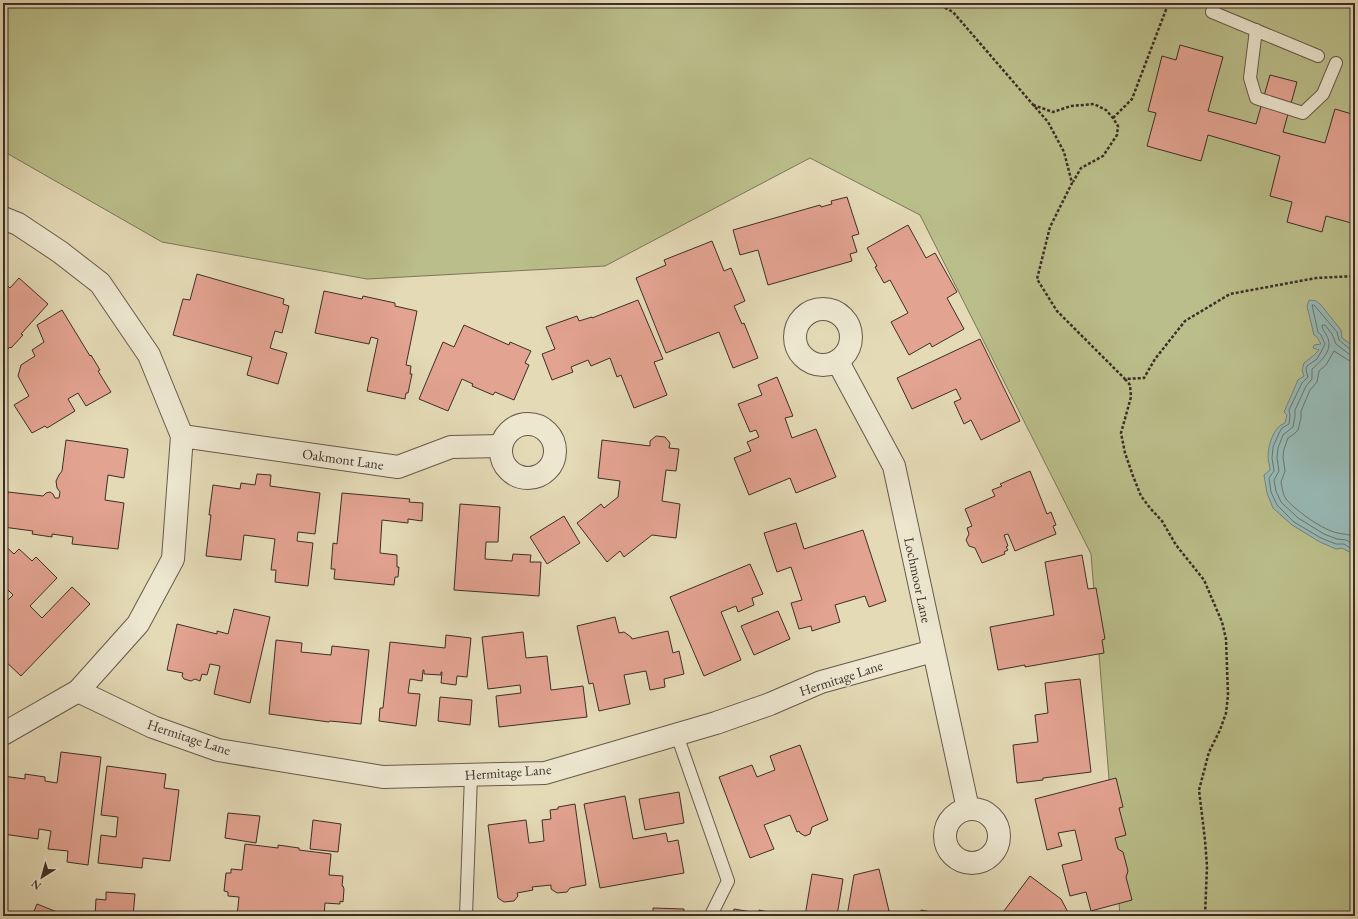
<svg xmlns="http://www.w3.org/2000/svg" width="1358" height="919" viewBox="0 0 1358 919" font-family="'EB Garamond',serif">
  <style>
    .green { fill: #babe8a; stroke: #7c7659 }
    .water { fill: #97b9b5; stroke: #73817d }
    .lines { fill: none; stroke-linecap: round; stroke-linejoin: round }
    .shore { stroke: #6a746e; stroke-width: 1 }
    .building { fill: #e3a391; stroke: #3d2e28 }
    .service-casing { stroke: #67594c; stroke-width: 14 }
    .minor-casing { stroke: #67594c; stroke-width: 24 }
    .path { stroke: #3d2e28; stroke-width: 2.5; stroke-dasharray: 3 2; stroke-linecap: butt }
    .service { stroke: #ede7d0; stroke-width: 12 }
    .minor { stroke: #ede7d0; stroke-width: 22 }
    .labels { text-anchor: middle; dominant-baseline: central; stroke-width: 3; stroke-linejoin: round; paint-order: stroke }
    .street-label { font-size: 14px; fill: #3d2e28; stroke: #ede7d0 }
  </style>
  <rect width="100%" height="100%" fill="#e4dab6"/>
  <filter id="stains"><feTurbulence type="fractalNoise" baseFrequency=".005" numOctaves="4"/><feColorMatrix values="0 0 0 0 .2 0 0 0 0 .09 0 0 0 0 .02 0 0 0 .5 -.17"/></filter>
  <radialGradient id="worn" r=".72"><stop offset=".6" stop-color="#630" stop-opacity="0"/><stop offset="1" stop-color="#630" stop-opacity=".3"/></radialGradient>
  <path class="green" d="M3,3H1355V916H1120L1091,554L920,215L810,158L605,266L367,279L162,242L3,151Z"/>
  <path class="water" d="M1309,300L1316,301L1321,305L1341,330L1342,338L1355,347V555L1342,548L1336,549L1320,542L1292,525L1273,508L1267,493L1264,475L1270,470C1270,466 1268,461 1268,457C1268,446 1273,427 1285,423L1287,415L1284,412L1298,380L1304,376L1302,370L1304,363L1313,356L1319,350L1313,348L1314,345L1321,344L1317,337L1314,335L1307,306Z"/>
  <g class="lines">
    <g class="shore">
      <path d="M1355,350H1351L1339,340L1337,332L1314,305H1312L1318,332L1321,335L1325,344L1321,352L1317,359L1307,366L1306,370L1308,377L1302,383L1289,410L1290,416L1289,424L1282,428L1279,433L1273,447L1272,458L1274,471L1269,478L1271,492L1277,505L1294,522L1321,538L1336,544H1344L1355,551"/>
      <path d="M1355,355L1349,354L1336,344L1332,334L1325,325H1322C1322,330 1325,332 1327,336C1334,350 1321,361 1312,369V379L1306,386L1295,410V416L1293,427L1283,435L1278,448L1277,458L1279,471L1274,480L1276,491L1281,502L1298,518L1324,534L1337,539L1346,540L1355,545"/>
      <path d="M1355,361L1348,360L1334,351L1326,365L1319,371L1317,382L1310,390L1301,411V418L1298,430L1294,434L1288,438L1284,449L1283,457L1285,471L1281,482C1282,487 1283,495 1286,499C1295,510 1324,531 1338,533C1346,535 1347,533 1355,538"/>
    </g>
  </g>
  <g class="building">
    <path d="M1180,45L1223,57L1208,111L1256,124L1270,75L1297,82L1283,132L1325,143L1335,109L1355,115V224L1326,216L1322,232L1287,222L1292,202L1270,196L1280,156L1208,135L1201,161L1147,146L1156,113L1148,111L1162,56L1176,60Z"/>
    <path d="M847,197L859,234L852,236L857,252L850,254L852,261L768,285L758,250L740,255L733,230L820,205L821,207L832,204L831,201Z"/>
    <path d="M908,225L926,258L935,253L957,292L947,298L964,329L932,347L930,343L909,355L891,322L908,313L890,280L884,283L875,267L877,266L867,248Z"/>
    <path d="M712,241L724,271L731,268L745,301L734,306L742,324L744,323L758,358L733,368L719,332L666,353L636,278L666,265L664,260Z"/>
    <path d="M197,274L284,299L283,304L289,306L282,333L275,331L270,348L287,353L278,384L247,375L252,357L173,335L183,299L190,300Z"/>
    <path d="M19,278L48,304L21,334L23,335L11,348L10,347L3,354V281L10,288Z"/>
    <path d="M324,291L362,299L363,296L395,303V306L417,311L406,365L411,366L410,374H412L408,393H406L405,399L367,391L378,339L371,337L369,344L315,333Z"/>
    <path d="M638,300L663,359L654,362L667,395L634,408L621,375L617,377L610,358L591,366L588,360L571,367L573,372L552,380L542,354L555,349L546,327L577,316L579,321L592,317V318Z"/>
    <path d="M62,310L90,356L91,355L100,370L98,371L111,392L86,406L78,393L68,399L75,411L47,428L45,426L32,433L14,405L29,396L18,376L21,365L35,356L32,350L44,342L37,325Z"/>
    <path d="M464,325L509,345L510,342L531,351L525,363L529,365L514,400L495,392L493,395L472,386L473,384L462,379L448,411L419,399L443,342L454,347Z"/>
    <path d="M980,339L1020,421L981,440L971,420L964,424L954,402L961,399L956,389L912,409L897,378Z"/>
    <path d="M777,377L793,416L785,418L792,438L816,429L836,477L796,493L790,478L749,495L734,458L751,451L747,442L759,437L756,430L750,432L738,404L762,395L758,385Z"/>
    <path d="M656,436L665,437L670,443L669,448L679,449L676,471L666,470L662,501L680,504L676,538L652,535L624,557L620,551L607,562L577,523L601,504L604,508L618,497L620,481L598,478L602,440L650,446V441Z"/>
    <path d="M66,440L128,449L124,478L108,475L105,500L124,503L118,549L72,544L73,537L52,534V537L32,534L33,531L3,527L8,492L43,496L46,493L50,492L53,494L55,498H59L60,492L57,488L56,481L59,475L62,471Z"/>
    <path d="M1030,471L1047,514L1051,512L1056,525L1053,526L1056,534L1015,551L1008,534L1004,535L1008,546L1006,547L1008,550L1004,552L1005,554L982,563L975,548L969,546L966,540L969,534L967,528L972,526L965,509L995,496L992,490L1002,486L1000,484Z"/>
    <path d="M257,474L271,475L270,486L320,493L315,534L298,532L297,541L313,543L308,586L275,582L276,570H271L275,539L244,535L241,560L206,556L211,515H209L213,485L240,489L241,483L255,485Z"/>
    <path d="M342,493L410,499L409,502L423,503L422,521L408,519V523L382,520L380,553L397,555V567H399L398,577H395L394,585L334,579L335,569H331L333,543L337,544Z"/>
    <path d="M460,504L500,507L498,542H486L485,559L512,561L513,554L531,555L530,562H541L539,596L454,590Z"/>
    <path d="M564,516L580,543L547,564L530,537Z"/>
    <path d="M796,523L804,549L863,530L886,601L869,607L865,596L835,605L840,622L812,631L811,626L799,629L791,603L802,600L791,567L777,572L764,533Z"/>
    <path d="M3,544L14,554L19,549L32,561L36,557L57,578L30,606L42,618L72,587L90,604L21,676L3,659V654L8,649L3,645V605L13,595L3,585Z"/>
    <path d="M1082,555L1088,589L1096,588L1105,639L1102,640L1104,653L1025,667V665L998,670L990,627L1054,615L1045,562Z"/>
    <path d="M750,564L763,594L752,598L754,605L738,612L736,606L721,612L741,660L704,676L670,597Z"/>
    <path d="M234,609L270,617L250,703L214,694L220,666L210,664L207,675L202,674L200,681L195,679L191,681L184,679L182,676L183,673L167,670L177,624L217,634V631L228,634Z"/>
    <path d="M778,611L790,639L754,655L741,626Z"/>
    <path d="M615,617L619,633L624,632L631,637L632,639L668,631L673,653L679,651L684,674L664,679L665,687L650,690L646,671L624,675L630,704L599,711L593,683L589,684L577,626Z"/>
    <path d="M523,632L526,658L547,656L551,690L583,686L587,717L499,727L496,696L521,693L520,685L488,689L482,637Z"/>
    <path d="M446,635L471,638L467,677L457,676L456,685L441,683L442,672H441V675L424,674V670H423L422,681L410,679L408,693L420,694L416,726L379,721L380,708H383L390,642L445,648Z"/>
    <path d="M276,640L302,643L301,652L331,655L332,646L369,650L361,724L330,721L329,722L269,714Z"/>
    <path d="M1080,679L1091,772L1043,778V780L1017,783L1013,745L1038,742L1035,715L1048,713L1045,683Z"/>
    <path d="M440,697L472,700L470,725L438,721Z"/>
    <path d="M800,745L828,820L812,827L810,834L805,836L800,833L799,831L797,832L790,815L764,825L774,849L750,858L719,777L752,765L757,777L775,770L770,756Z"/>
    <path d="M61,752L101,757L88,865L67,862L68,851L48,849L51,831L39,829L38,839L3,834V776L25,779V774L45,777V781L57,783Z"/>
    <path d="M107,766L166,774L164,788L179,790L170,861L143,858L142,868L98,863L101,835L116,837L118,817L101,815Z"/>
    <path d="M1116,778L1123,807L1119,808L1126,835L1115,838L1118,849L1123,852L1128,871L1126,877L1132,900L1091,911L1086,892L1070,896L1062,865L1082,860L1075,830L1058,833L1062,846L1047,850L1035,799Z"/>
    <path d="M679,792L684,823L645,830L639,799Z"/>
    <path d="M625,796L633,839L666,833L668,842L678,840L684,873L600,888L584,804Z"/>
    <path d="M575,804L586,885L570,888L567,892L557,893L551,889V885L532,887L533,890L517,893L518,896L514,901L504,902L498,898L488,825L526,820L529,843L544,841L542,820L551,819L550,810L558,809V807Z"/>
    <path d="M228,813L260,816L256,843L225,838Z"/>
    <path d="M313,820L341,824L338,852L310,849Z"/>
    <path d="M245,844L278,848V845L299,848V850L331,854L329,875L343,876L342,886H343L344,889L343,902L340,901V904L325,903L324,916H237L239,897L228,896V892L224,891L226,873H231V869L242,870Z"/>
    <path d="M879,869L889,911L916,916H847L854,875Z"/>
    <path d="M812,874L843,879L837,916H805Z"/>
    <path d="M1030,876L1061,899L1070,916H1012L1004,911Z"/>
    <path d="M106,892L135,894L133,916H95L96,899L106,900Z"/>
    <path d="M37,904L67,916H32Z"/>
    <path d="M653,908L684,909L683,916H653Z"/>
    <path d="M734,909L758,913L759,910L787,916H733Z"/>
    <path d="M921,910L952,916H920Z"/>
  </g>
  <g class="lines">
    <defs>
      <g id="service">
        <path d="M1215,3L1212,12L1318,56"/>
        <path d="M1256,30L1250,78L1256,98L1303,113L1323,94L1336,63"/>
        <path d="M677,735L728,881L712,913"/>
        <path d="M466,916L471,775"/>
      </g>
      <g id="minor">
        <path d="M3,218L18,224L60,252L100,283L149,355L182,436L173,559L138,624L78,691L3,734"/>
        <circle cx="823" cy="337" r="28"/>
        <path d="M838,362L894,466L968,809"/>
        <circle cx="528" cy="451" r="27"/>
        <path d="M182,436L398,467L451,447L501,446"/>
        <path d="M78,691L153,727L218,750L383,777L545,773L716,723L770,704L821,682L933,651"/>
        <circle cx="972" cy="836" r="27"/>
      </g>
    </defs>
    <use href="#service" class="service-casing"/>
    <use href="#minor" class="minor-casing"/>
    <g class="path">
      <path d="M936,3L953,12L1048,122L1064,152L1072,183L1050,227L1037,279L1057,311L1125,379L1144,378L1155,359L1185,321L1230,294L1316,278L1355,276"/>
      <path d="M1033,105L1053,112L1071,106L1094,104L1106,110L1113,118L1118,126L1117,135L1103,156L1081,168L1073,182"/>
      <path d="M1113,118L1132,99L1167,7"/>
      <path d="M1125,379L1130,385L1131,397L1121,433L1125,453L1133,476L1141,496L1150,508L1162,521L1176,545L1204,580L1222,622L1226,639L1228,695L1226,713L1220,730L1209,752L1199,790L1205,840L1207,866L1205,916"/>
    </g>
    <use href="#service" class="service"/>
    <use href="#minor" class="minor"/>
  </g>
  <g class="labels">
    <g class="street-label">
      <text transform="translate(343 459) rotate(8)">Oakmont Lane</text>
      <text transform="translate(918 580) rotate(78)">Lochmoor Lane</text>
      <text transform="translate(841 678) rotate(-18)">Hermitage Lane</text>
      <text transform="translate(189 737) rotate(18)">Hermitage Lane</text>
      <text transform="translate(508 772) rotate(-4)">Hermitage Lane</text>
    </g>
  </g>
  <rect width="1358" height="919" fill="none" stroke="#e4dab6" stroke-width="16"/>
  <rect x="4" y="4" width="1350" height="911" fill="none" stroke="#3d2e28" stroke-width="2"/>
  <rect x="8" y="8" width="1342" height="903" fill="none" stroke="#3d2e28"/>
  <g transform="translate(42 877) rotate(217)" stroke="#ede7d0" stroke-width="3" paint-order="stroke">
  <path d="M0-3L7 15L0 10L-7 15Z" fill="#3d2e28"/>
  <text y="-6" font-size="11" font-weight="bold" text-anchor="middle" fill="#3d2e28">N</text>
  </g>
  <rect width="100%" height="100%" filter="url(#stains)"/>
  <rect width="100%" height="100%" fill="url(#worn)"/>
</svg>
